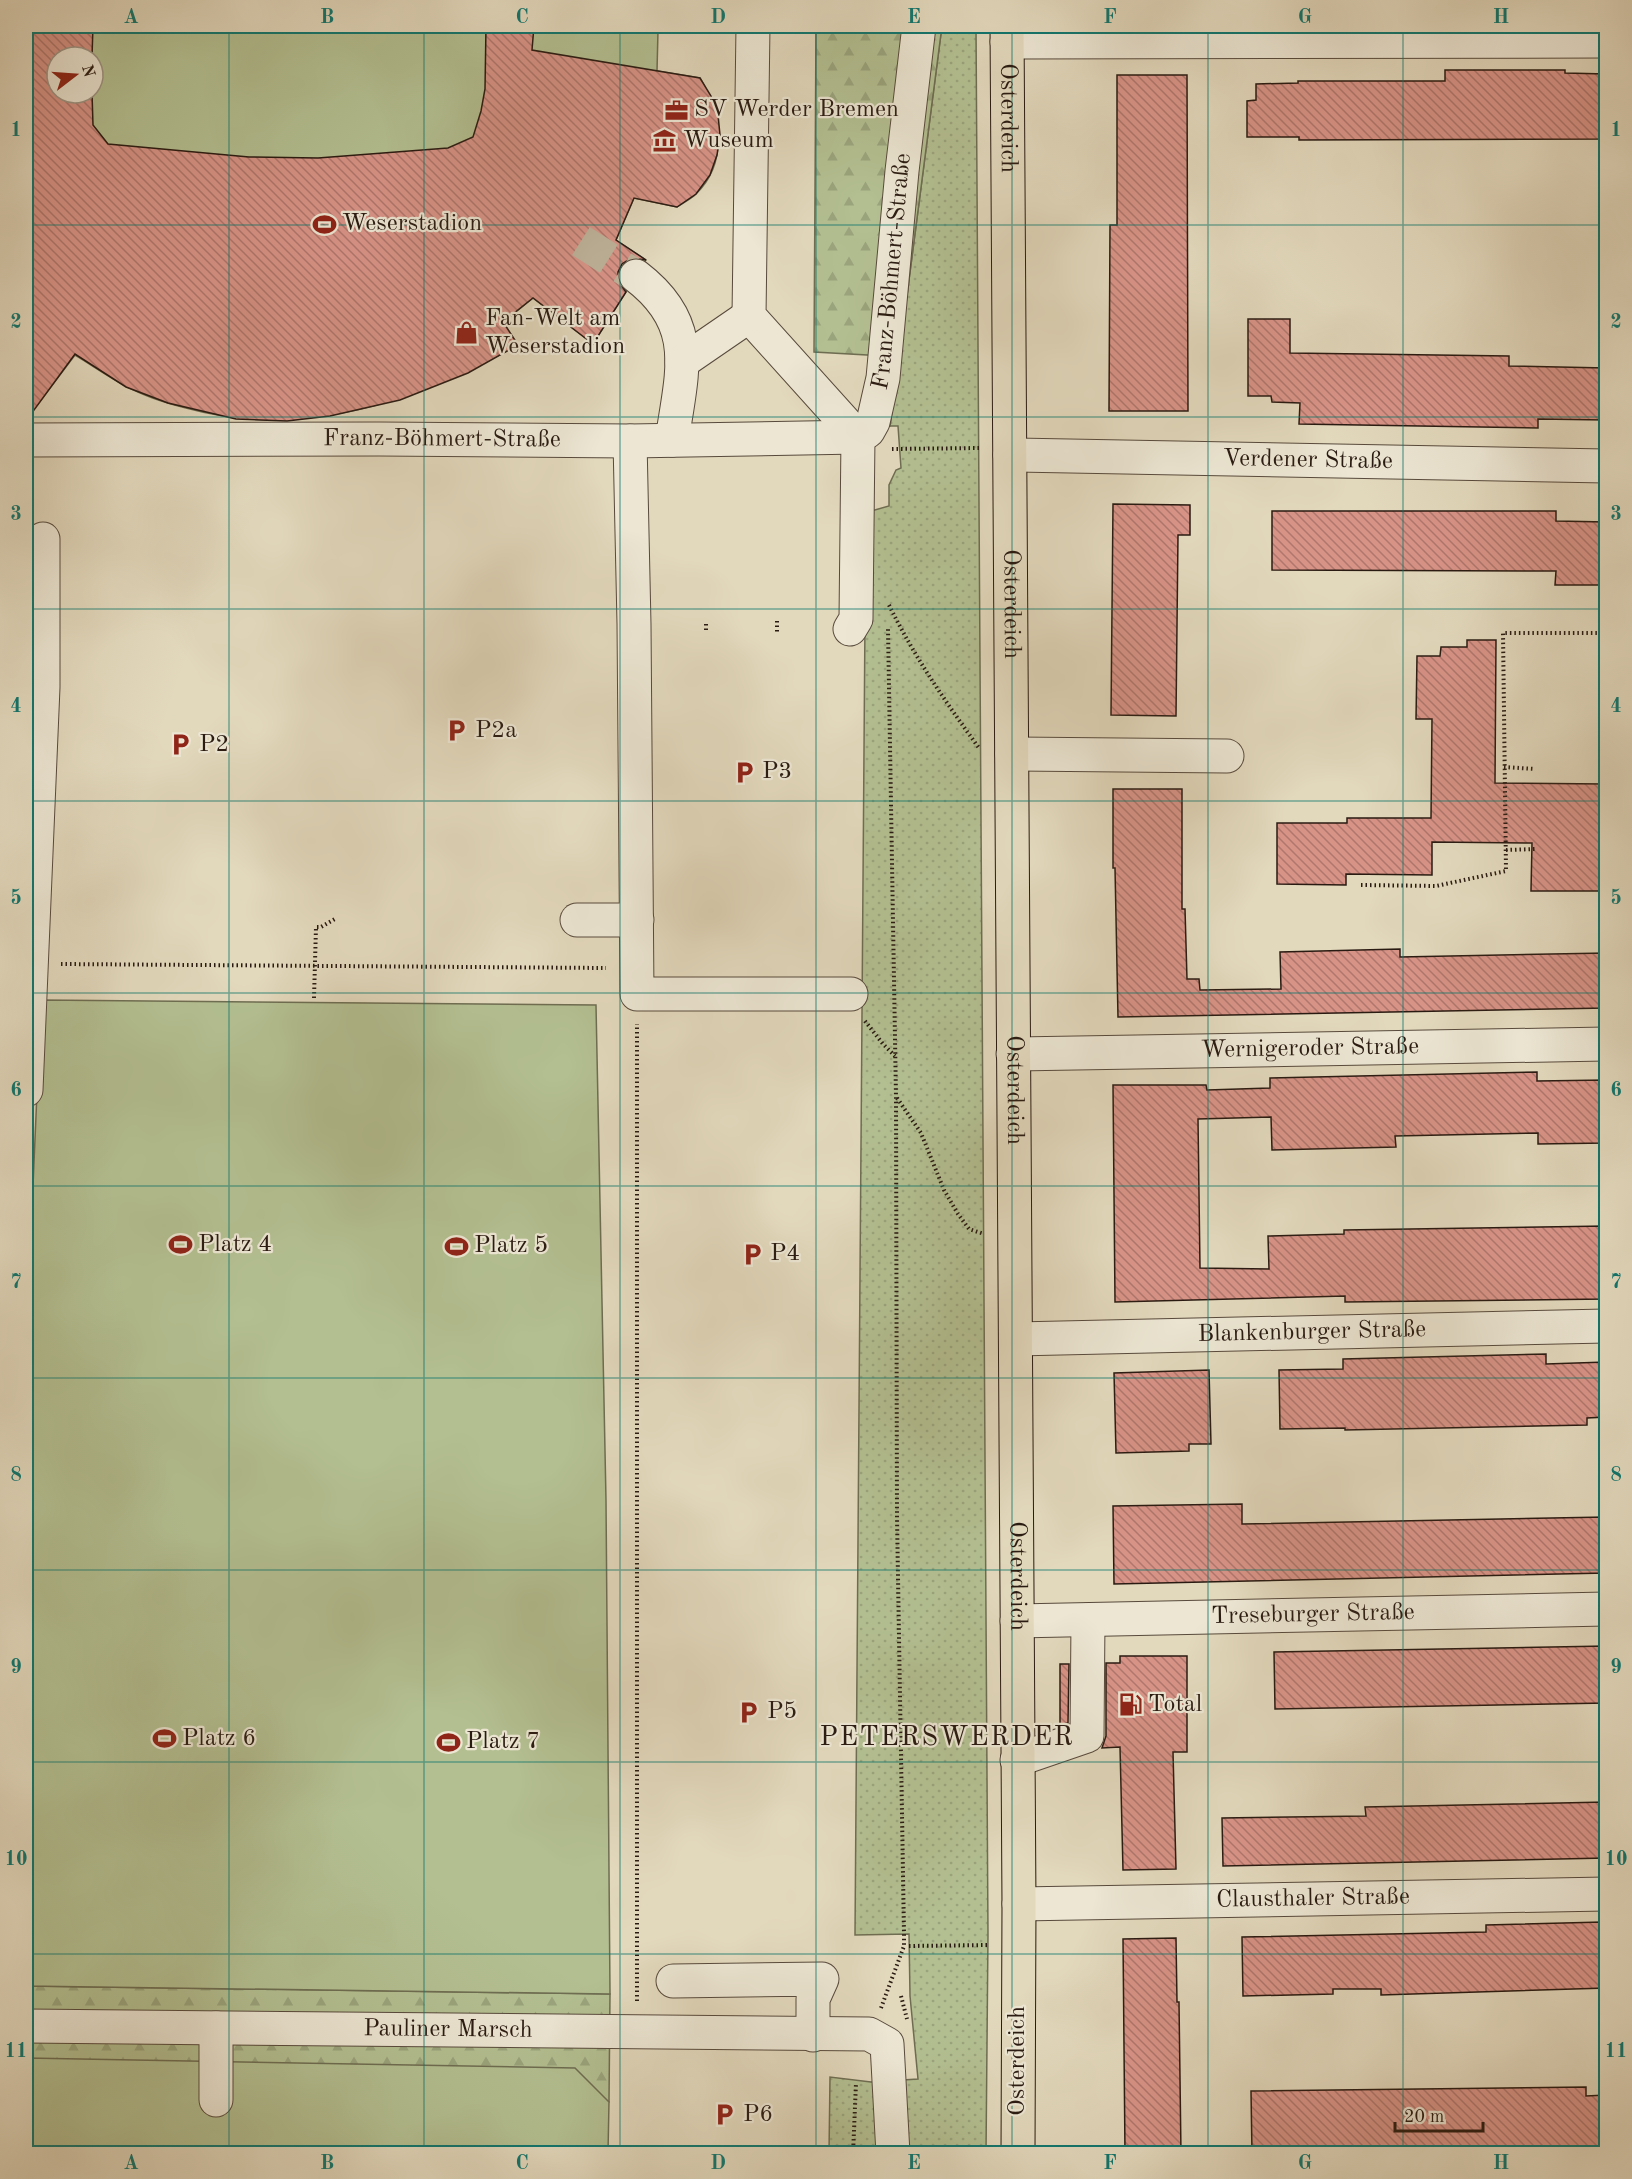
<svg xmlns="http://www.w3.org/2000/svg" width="1632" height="2179" viewBox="0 0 1632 2179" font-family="'Old Standard TT',serif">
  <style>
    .grass { fill: url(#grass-dots); stroke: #6e6d52; stroke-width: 1.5 }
    .forest { fill: url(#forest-firs); stroke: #6e6d52; stroke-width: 1.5 }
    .pitch { fill: #b3bf91; stroke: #6e6d52; stroke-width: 1.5; fill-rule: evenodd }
    .building { fill: url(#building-back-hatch); stroke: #2a1b12; stroke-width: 1.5 }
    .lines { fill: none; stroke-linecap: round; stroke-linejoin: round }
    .minor-tunnel { stroke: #bdb29a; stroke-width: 33; stroke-dasharray: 33 16; stroke-linecap: butt }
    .minor-casing { stroke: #584a3c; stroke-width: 35 }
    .major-casing { stroke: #2a1b12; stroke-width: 35 }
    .path { stroke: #2a1b12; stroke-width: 4; stroke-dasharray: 1.5 3; stroke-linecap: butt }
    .minor { stroke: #ece6d3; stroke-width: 33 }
    .major { stroke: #e2d8bc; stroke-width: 33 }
    .grid { fill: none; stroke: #0f766e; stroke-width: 1.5; stroke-opacity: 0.55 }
    .labels { text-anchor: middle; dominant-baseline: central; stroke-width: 4.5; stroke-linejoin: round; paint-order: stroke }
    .poi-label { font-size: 24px; fill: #2a1b12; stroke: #ece6d3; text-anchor: start }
    .street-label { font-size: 24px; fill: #2a1b12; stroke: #ece6d3 }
    .quarter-label { font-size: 27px; letter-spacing: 1.5px; fill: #2a1b12; stroke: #ece6d3 }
    .neatline { fill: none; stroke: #0f766e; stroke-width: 2 }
    .grid-label { font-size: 20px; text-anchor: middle; font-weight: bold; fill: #0f766e }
  </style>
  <defs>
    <pattern id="grass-dots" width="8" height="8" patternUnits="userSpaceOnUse" patternTransform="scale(1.5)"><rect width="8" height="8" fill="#b3bf91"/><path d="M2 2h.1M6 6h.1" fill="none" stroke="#9aa47c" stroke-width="1.8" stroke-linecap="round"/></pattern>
    <pattern id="forest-firs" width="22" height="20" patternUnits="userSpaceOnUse" patternTransform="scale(1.5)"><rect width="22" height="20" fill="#b3bf91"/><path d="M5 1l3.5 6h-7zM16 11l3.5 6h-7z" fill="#9aa47c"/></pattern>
    <pattern id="building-back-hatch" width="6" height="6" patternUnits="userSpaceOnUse" patternTransform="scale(1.5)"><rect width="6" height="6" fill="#d89387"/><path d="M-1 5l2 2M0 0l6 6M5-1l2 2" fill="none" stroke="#af776d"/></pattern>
  </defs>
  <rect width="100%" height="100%" fill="#e2d8bc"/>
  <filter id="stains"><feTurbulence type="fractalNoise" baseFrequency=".00333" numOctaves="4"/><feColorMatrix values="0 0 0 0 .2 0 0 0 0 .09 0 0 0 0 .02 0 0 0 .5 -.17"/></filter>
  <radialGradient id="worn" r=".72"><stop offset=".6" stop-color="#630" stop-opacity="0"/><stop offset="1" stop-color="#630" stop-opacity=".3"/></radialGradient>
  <path class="grass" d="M942,26H976L988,1935L986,2153L829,2154L830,2077L871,2082L918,2079L910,1996L909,1934L855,1935L865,619L864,513L889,506V485L896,470L901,468L898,426H890Z"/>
  <g class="forest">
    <path d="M816,26H942L890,426H871L885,356L814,352Z"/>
    <path d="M26,1986L610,1994L609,2102L170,2094L26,2070Z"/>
  </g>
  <g class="pitch">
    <path d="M26,26H705L699,31H658L657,71L700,78C721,113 729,162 696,194C691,199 683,203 677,207L634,198L616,240L646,260L593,344L533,298L503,322L518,345C417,402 302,440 186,408C166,403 144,396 126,386C108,377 92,365 75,355L38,404L26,395ZM57,57H93V93H57Z"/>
    <path d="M41,1000L596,1005L606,1500L610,1994L26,1986V1348Z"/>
    <path d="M26,2058L575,2068L609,2102L608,2153H26Z"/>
  </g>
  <g class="building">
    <path d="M26,26H93L92,57H57V93H92L93,125L108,144L249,157L318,158L448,148L473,137L481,111L485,89L486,26H534L532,50L700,78L711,96L718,115L720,135L717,155L710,175L696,194L677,207L634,198L616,240L646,260L631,258L622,264L618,272V281L626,292L593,344L533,298L503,322L518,345L468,373L400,400L330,416L287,421L236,419L168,403L126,387L75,354L26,421Z"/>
    <path d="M1445,70H1565V73L1606,74V139L1299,140V137H1247V101L1256,100V84L1298,83V81H1445Z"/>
    <path d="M1117,75H1187L1188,411H1109L1110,225H1117Z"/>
    <path d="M1248,319H1290V353L1509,356V366L1606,368V420L1538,419V428L1299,424L1300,403L1272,402L1271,396H1248Z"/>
    <path d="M1113,504L1190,505V535H1178L1176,716L1111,715Z"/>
    <path d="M1272,511H1556V521L1606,522V585H1555L1556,571L1272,570Z"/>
    <path d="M1467,640H1496L1495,783L1606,784V891H1531L1532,843L1432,842V875L1346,874V885L1277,884V823H1347V818H1431L1432,719H1416L1417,656H1440L1441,647H1467Z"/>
    <path d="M1113,789H1182V909H1185L1187,979H1199L1200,990L1281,989L1280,952L1400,949V957L1606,953V1008L1118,1017L1115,868H1113Z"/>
    <path d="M1537,1072V1081L1606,1080V1143L1538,1144V1133L1395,1136L1396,1147L1272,1150L1271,1117L1198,1119L1200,1268L1269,1269L1268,1236L1344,1234V1230L1606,1226V1299L1345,1302V1296L1115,1302L1113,1085H1206L1207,1090L1270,1088V1078Z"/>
    <path d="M1546,1354V1364L1606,1362V1417L1587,1418V1425L1345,1430V1428L1280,1429L1279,1370L1343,1369V1359Z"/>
    <path d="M1209,1370L1211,1444H1189V1451L1116,1453L1114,1373Z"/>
    <path d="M1242,1504V1524L1606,1517V1573L1114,1584L1113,1506Z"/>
    <path d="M1606,1646V1703L1275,1709L1274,1652Z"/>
    <path d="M1120,1656H1187V1752H1173L1176,1869L1123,1870L1120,1747L1102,1748L1106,1736V1663H1120Z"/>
    <path d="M1060,1664H1069L1068,1723L1060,1725Z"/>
    <path d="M1606,1802V1858L1223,1866L1222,1818L1366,1816L1365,1807Z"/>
    <path d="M1602,1922V1929H1606V1988L1381,1995V1989H1333V1994L1243,1996L1242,1937L1486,1932V1925Z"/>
    <path d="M1176,1938L1177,2002H1179L1181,2154H1125L1123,1939Z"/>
    <path d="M1586,2087V2096L1606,2095V2154H1252L1251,2091Z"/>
  </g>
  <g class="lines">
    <path class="minor-tunnel" d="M581,241L636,276"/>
    <defs>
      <g id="minor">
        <path d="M753,26L749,316L858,437L856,619L850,629"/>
        <path d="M1007,42L1606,41"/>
        <path d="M636,276C699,324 682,371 672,440"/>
        <path d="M682,362L749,316"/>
        <path id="s1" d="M26,440L379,439L630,441L858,437L868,431L873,422L883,378L902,171L919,26"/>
        <path d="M630,441L634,624L637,994H851"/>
        <path id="s2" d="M1010,455L1606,466"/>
        <path d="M1012,754L1227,756"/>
        <path d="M577,920H637"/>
        <path id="s3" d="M1013,1054L1606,1044"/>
        <path d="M26,1090L43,687V539"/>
        <path id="s4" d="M1016,1339L1606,1326"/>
        <path id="s5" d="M1017,1621L1606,1609"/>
        <path d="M1017,1760L1087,1736L1088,1620"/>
        <path id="s6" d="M1019,1904L1606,1894"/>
        <path d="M673,1981L822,1979L813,1999V2035"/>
        <path id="s7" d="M26,2026L869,2034L887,2044L893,2154"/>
        <path d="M216,2028V2100"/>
      </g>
      <g id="major">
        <path id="s8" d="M1007,26L1019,1904L1018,2154"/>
      </g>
    </defs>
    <use href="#minor" class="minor-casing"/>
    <use href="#major" class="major-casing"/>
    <g class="path">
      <path d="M892,449L981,448"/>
      <path d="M889,605C915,658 945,701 979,748"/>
      <path d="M777,621V632"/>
      <path d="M706,630V623"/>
      <path d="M1504,767L1535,769"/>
      <path d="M1506,850L1535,849"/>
      <path d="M1361,885L1436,886L1506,871L1503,633H1606"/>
      <path d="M61,964L606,968"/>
      <path d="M314,998L316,927H321L335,919"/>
      <path d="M865,1021L883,1044L895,1056"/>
      <path d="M897,1098L921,1133L944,1190L958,1214L969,1229L984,1234"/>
      <path d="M909,1946L990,1945"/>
      <path d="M901,1996L907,2019"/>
      <path d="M637,2001V1024"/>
      <path d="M881,2008L904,1946V1934L897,1517L896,1097L888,628"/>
      <path d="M853,2154L856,2083"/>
    </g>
    <use href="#minor" class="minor"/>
    <use href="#major" class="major"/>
  </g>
  <path class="grid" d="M229,26V2154M424,26V2154M620,26V2154M816,26V2154M1012,26V2154M1208,26V2154M1403,26V2154M26,225H1606M26,417H1606M26,609H1606M26,801H1606M26,993H1606M26,1186H1606M26,1378H1606M26,1570H1606M26,1762H1606M26,1954H1606"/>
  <defs>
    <symbol id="office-bare" viewBox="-9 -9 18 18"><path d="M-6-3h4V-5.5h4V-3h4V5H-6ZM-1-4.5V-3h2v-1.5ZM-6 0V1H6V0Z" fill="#8f2418" stroke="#ece6d3" stroke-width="2.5" paint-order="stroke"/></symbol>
    <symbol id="museum-bare" viewBox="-9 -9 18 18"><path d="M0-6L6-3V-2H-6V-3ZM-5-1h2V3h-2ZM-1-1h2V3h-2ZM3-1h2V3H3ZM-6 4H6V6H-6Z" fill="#8f2418" stroke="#ece6d3" stroke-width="2.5" paint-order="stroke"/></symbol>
    <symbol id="stadium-bare" viewBox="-9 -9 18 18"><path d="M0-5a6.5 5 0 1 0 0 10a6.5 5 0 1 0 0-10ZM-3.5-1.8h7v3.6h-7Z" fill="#8f2418" stroke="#ece6d3" stroke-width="2.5" paint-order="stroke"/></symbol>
    <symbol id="shop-bare" viewBox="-9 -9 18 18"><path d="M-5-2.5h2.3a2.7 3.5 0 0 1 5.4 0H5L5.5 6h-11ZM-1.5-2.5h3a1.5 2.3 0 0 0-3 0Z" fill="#8f2418" stroke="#ece6d3" stroke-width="2.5" paint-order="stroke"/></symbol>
    <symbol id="parking-bare" viewBox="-9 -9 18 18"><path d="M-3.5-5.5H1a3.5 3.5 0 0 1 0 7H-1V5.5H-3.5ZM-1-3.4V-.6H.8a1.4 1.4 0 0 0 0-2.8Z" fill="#8f2418" stroke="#ece6d3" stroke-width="2.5" paint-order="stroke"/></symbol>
    <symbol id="fuel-bare" viewBox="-9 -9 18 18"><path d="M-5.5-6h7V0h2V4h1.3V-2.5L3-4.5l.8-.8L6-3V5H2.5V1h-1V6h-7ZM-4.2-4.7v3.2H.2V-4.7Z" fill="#8f2418" stroke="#ece6d3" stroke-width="2.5" paint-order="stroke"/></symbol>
  </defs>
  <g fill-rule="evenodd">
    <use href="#office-bare" x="660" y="94" width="33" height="33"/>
    <use href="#museum-bare" x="648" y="124" width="33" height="33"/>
    <use href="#stadium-bare" x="308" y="208" width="33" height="33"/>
    <use href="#shop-bare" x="450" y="316" width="33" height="33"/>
    <use href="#parking-bare" x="440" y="714" width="33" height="33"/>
    <use href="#parking-bare" x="164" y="728" width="33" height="33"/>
    <use href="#parking-bare" x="728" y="756" width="33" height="33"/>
    <use href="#stadium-bare" x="164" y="1228" width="33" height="33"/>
    <use href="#stadium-bare" x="440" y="1230" width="33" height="33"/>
    <use href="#parking-bare" x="736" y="1238" width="33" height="33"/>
    <use href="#fuel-bare" x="1114" y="1688" width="33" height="33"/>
    <use href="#parking-bare" x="732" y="1696" width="33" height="33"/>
    <use href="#stadium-bare" x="148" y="1722" width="33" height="33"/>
    <use href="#stadium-bare" x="432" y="1726" width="33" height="33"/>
    <use href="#parking-bare" x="708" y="2098" width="33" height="33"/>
  </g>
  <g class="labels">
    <g class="poi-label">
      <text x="694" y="110">SV Werder Bremen</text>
      <text x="683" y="141">Wuseum</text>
      <text x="342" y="224">Weserstadion</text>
      <text x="485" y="319">Fan-Welt am<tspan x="485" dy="28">Weserstadion</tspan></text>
      <text x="475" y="731">P2a</text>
      <text x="199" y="745">P2</text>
      <text x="762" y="772">P3</text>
      <text x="198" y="1245">Platz 4</text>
      <text x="474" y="1246">Platz 5</text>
      <text x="770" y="1254">P4</text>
      <text x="1148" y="1705">Total</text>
      <text x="767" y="1712">P5</text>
      <text x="182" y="1739">Platz 6</text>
      <text x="466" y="1742">Platz 7</text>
      <text x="743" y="2115">P6</text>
    </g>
    <g class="street-label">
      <text stroke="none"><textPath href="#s8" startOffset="92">Osterdeich</textPath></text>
      <text stroke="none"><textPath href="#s1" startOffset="1006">Franz-Böhmert-Straße</textPath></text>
      <text stroke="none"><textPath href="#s1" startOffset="416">Franz-Böhmert-Straße</textPath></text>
      <text stroke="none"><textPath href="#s2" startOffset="298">Verdener Straße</textPath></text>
      <text stroke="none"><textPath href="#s8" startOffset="578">Osterdeich</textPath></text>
      <text stroke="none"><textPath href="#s3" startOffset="297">Wernigeroder Straße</textPath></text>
      <text stroke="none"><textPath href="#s8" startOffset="1064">Osterdeich</textPath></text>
      <text stroke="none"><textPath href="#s4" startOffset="296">Blankenburger Straße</textPath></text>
      <text stroke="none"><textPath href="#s8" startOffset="1550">Osterdeich</textPath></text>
      <text stroke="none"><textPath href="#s5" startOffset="296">Treseburger Straße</textPath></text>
      <text stroke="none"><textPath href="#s6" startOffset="294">Clausthaler Straße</textPath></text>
      <text stroke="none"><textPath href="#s7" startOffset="422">Pauliner Marsch</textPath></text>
      <text transform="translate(1018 2061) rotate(-90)">Osterdeich</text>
    </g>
    <g class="quarter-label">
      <text x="947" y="1737">PETERSWERDER</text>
    </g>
  </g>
  <rect width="1632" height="2179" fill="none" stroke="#e2d8bc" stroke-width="66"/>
  <g transform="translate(75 75) rotate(73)"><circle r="28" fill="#ece6d3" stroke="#9e9586" stroke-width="1.5"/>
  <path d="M0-4.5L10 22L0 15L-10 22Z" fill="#8f2418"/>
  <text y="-9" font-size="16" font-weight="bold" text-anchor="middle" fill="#2a1b12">N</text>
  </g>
  <path d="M1395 2122v9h88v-9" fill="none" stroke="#2a1b12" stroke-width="3"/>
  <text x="1404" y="2122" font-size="18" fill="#2a1b12" stroke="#ece6d3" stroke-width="4.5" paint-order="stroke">20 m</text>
  <rect x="33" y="33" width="1566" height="2113" class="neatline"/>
  <g class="grid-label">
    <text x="131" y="23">A</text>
    <text x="327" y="23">B</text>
    <text x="522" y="23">C</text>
    <text x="718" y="23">D</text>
    <text x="914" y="23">E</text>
    <text x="1110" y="23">F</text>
    <text x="1305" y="23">G</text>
    <text x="1501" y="23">H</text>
    <text x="16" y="136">1</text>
    <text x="1616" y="136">1</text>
    <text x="16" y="328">2</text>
    <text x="1616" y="328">2</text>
    <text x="16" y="520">3</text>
    <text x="1616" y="520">3</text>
    <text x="16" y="712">4</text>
    <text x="1616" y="712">4</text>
    <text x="16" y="904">5</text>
    <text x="1616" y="904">5</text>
    <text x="16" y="1096">6</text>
    <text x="1616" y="1096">6</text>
    <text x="16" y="1288">7</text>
    <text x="1616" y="1288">7</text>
    <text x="16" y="1481">8</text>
    <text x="1616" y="1481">8</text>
    <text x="16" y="1673">9</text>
    <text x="1616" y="1673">9</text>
    <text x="16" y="1865">10</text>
    <text x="1616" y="1865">10</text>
    <text x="16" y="2057">11</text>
    <text x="1616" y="2057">11</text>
    <text x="131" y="2169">A</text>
    <text x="327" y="2169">B</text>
    <text x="522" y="2169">C</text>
    <text x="718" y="2169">D</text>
    <text x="914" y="2169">E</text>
    <text x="1110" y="2169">F</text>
    <text x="1305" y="2169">G</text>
    <text x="1501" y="2169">H</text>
  </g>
  <rect width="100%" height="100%" filter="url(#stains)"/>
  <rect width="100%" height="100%" fill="url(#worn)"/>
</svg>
